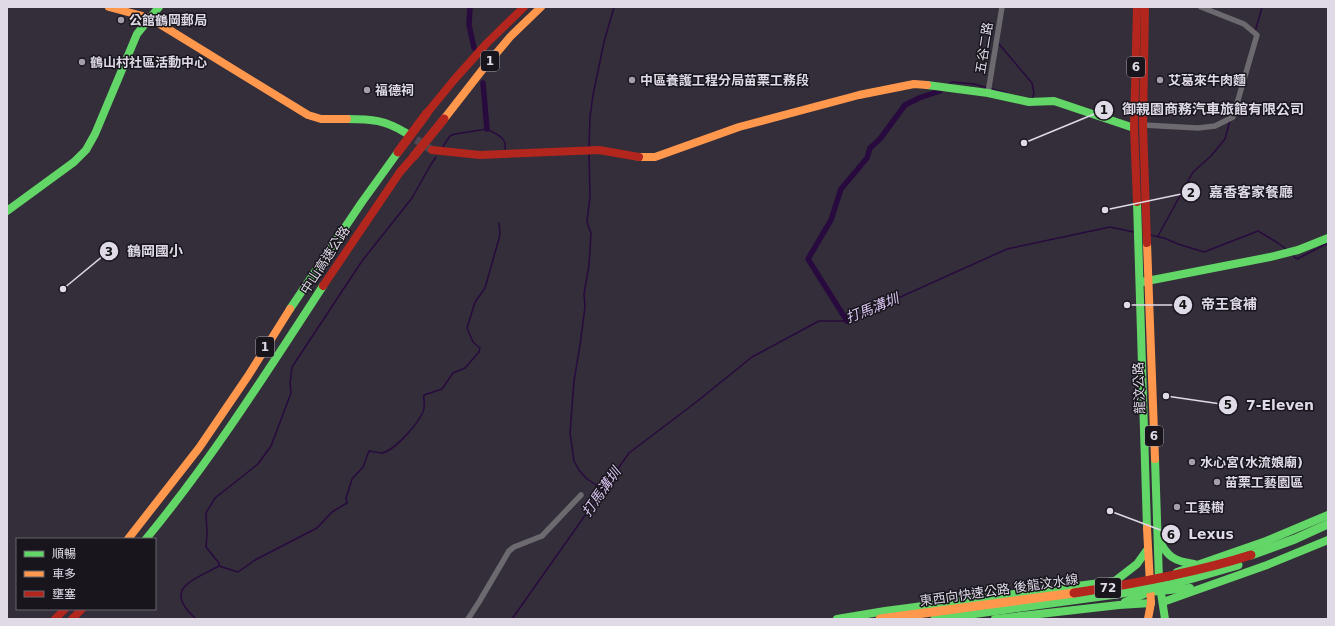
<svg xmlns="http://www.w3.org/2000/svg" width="1335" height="626" viewBox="0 0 1335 626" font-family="'DejaVu Sans','Noto Sans TC',sans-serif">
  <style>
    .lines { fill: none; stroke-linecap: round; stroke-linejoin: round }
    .stream { stroke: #280a3f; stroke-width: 1.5 }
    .canal { stroke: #280a3f; stroke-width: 5.5 }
    .secondary-tunnel { stroke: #4d4853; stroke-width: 8; stroke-dasharray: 8 4; stroke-linecap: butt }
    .street { stroke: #6c6a6f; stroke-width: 5.5 }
    .fast { stroke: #63d668; stroke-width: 8 }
    .slow { stroke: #ff974d; stroke-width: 8 }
    .jam { stroke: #b3261e; stroke-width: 8 }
    .fast-bridge { stroke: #63d668; stroke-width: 9 }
    .slow-bridge { stroke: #ff974d; stroke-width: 9 }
    .jam-bridge { stroke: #b3261e; stroke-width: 9 }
    .poi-dot { fill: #a39ea9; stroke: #19151d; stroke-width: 1.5 }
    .labels { text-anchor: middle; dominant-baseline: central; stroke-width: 3; stroke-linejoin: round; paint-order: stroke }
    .shield { fill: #19151d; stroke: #a49faa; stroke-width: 1 }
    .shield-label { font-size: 12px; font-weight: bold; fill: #dfdae6 }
    .poi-label { font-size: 13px; font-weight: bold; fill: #dfdae6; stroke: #19151d; text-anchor: start }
    .street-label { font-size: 13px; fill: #dfdae6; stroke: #19151d }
    .water-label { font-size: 14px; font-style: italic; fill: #d9c5f0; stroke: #19151d }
    .leader { fill: none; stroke: #dfdae6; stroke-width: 1.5 }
    .callout-dot { fill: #dfdae6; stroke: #19151d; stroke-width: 1.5 }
    .mark-label { font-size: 12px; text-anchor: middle; font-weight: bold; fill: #111 }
    .callout-label { font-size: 14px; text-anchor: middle; font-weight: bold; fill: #dfdae6; stroke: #19151d; stroke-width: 3; stroke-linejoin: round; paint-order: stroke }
  </style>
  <rect width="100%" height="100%" fill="#332e39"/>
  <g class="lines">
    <g class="stream">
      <path d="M1255,32L1262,7"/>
      <path d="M999,44L1032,83L1034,93L1032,99"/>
      <path d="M949,84L952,82L974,84L1007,93"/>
      <path d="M940,91L943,89"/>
      <path d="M589,146L590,117L593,95L604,42L614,7"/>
      <path d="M442,148L450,136L455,134L487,129C497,135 507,137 505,149"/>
      <path d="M589,152L590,196L587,222L591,233L589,265L584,294L585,307L580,345L574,381L570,433L574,461L579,470L586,478L603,490"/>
      <path d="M1150,235L1164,238L1178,244L1204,252L1258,231L1278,243L1286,249"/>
      <path d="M1158,236L1193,172L1210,157L1225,139L1230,120"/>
      <path d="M1291,254L1297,259L1328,243"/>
      <path d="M219,566V563L206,547L207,533L206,513L215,498L258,464L271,446L291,393L290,383L292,367L362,261L412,198L430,166L436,157"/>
      <path d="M196,619C162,588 192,581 219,566L238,572L255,560L317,528L332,512L347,503L346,498L352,479L363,467L369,451C372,451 377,453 381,453C394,452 422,420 424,408C425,403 423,400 424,395L442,389L453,373L465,368L479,352L480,348L473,342L467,328L475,302L485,288L500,235L499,223"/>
      <path d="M512,619L629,453L695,403L752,357L819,321H847L1007,249L1110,227L1134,232"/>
    </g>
    <g class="canal">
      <path d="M470,7L469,25L474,48"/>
      <path d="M483,83L487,129"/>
      <path d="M847,321L808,259L831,220L841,189L867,158L870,148L880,139L905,105L919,98L940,91"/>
    </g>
    <path class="secondary-tunnel" d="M406,133L432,150"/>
    <g class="street">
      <path d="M988,93L1002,7"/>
      <path d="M1143,125L1198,128L1215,126L1233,117L1257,35L1244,24L1201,7"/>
      <path d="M468,619L479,602L509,551L514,547L542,536L581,495"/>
    </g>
    <g class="fast">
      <path d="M927,85L988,93L1029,102L1054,101L1134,128"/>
      <path d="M347,119C372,119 385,120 406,133"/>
      <path d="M1137,202L1147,528"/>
      <path d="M7,211L74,162L86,150L95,134L137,34L159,7"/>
      <path d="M1142,282L1270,257L1298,250L1328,238"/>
      <path d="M290,309L362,202L398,152"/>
      <path d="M1155,459L1159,580L1165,619"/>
      <path d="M1158,538C1167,557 1174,561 1194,564"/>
      <path d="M146,539C212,459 267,372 323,286"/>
      <path d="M1177,572L1266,541L1328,515"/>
      <path d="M1125,602L1149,592L1190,588"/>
      <path d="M1163,602L1267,565L1328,540"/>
      <path d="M837,619L885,611L1115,581L1137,564L1147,550"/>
      <path d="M995,619L1119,605L1151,603"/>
    </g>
    <g class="slow">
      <path d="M109,7L150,18L308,115L321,119H347"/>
      <path d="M444,119L483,69L510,37L541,7"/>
      <path d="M639,157H655L739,127L859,95L914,84L927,85"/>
      <path d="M1147,243L1155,459"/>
      <path d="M1147,528L1151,603L1148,619"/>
      <path d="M128,539L199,448L248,376L290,309"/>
    </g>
    <g class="jam">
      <path d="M1137,7L1134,128L1137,202"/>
      <path d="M1145,7L1143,125L1147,243"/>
      <path d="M427,113L454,80L487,43L524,7"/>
      <path d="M432,150L480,155L599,150L639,157"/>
      <path d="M323,286L400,172L414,156"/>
      <path d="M55,619L65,609"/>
      <path d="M72,619L82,609"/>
    </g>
    <g class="fast-bridge">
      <path d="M1251,555L1295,539L1328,524"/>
      <path d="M935,619L1116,594L1169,585L1238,565"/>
    </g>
    <path class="slow-bridge" d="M880,619L1074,593"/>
    <g class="jam-bridge">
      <path d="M398,152L427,113"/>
      <path d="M414,156L444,119"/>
      <path d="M1074,593C1134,584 1194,573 1251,555"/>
    </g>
  </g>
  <g class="poi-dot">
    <circle cx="121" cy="20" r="4"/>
    <circle cx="82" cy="62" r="4"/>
    <circle cx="632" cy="80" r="4"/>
    <circle cx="1160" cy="80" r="4"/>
    <circle cx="367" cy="90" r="4"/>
    <circle cx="1192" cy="462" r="4"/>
    <circle cx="1217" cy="482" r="4"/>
    <circle cx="1177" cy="507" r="4"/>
  </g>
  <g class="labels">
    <g class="shield">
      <rect x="481" y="51" width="18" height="20" rx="3"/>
      <rect x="1127" y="57" width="18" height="20" rx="3"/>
      <rect x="256" y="337" width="18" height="20" rx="3"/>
      <rect x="1145" y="426" width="18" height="20" rx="3"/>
      <rect x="1095" y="578" width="26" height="20" rx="3"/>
    </g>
    <g class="shield-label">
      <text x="490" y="61">1</text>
      <text x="1136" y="67">6</text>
      <text x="265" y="347">1</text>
      <text x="1154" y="436">6</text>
      <text x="1108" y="588">72</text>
    </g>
    <g class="poi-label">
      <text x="129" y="20">公館鶴岡郵局</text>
      <text x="90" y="62">鶴山村社區活動中心</text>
      <text x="640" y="80">中區養護工程分局苗栗工務段</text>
      <text x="1168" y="80">艾葛來牛肉麵</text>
      <text x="375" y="90">福德祠</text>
      <text x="1200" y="462">水心宮(水流娘廟)</text>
      <text x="1225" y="482">苗栗工藝園區</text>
      <text x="1185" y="507">工藝樹</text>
    </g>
    <g class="street-label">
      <text transform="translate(984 48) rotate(-81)">五谷二路</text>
      <text transform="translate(325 260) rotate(-57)">中山高速公路</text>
      <text transform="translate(1139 388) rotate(-92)">龍汶公路</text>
      <text transform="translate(999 590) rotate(-8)">東西向快速公路 後龍汶水線</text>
    </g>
    <g class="water-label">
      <text transform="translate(872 308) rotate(-22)">打馬溝圳</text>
      <text transform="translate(601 492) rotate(-55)">打馬溝圳</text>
    </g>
  </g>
  <path class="leader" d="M1024 143L1104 110M1105 210L1191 192M63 289L109 251M1127 305L1183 305M1166 396L1228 405M1110 511L1171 534"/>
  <g class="callout-dot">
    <circle cx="1024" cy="143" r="4"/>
    <circle cx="1105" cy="210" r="4"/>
    <circle cx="63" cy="289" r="4"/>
    <circle cx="1127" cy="305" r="4"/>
    <circle cx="1166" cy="396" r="4"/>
    <circle cx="1110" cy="511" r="4"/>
    <circle cx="1104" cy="110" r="10"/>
    <circle cx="1191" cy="192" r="10"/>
    <circle cx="109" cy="251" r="10"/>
    <circle cx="1183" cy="305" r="10"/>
    <circle cx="1228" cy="405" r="10"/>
    <circle cx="1171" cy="534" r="10"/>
  </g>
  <g class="mark-label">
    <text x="1104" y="114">1</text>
    <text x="1191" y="197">2</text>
    <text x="109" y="256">3</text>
    <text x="1183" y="309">4</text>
    <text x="1228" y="409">5</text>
    <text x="1171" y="539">6</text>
  </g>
  <g class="callout-label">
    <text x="1213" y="114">御親園商務汽車旅館有限公司</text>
    <text x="1251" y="197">嘉香客家餐廳</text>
    <text x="155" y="256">鶴岡國小</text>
    <text x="1229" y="309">帝王食補</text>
    <text x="1280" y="410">7-Eleven</text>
    <text x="1211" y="539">Lexus</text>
  </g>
  <rect width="1335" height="626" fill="none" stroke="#dfdae6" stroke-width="16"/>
  <rect x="16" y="538" width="140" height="72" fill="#19151d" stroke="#68646d"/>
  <rect x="24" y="551" width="20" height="6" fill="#63d668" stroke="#68646d"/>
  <text x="52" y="558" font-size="12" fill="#dfdae6">順暢</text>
  <rect x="24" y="571" width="20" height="6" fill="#ff974d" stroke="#68646d"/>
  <text x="52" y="578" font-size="12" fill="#dfdae6">車多</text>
  <rect x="24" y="591" width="20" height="6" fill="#b3261e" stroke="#68646d"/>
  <text x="52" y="598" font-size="12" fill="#dfdae6">壅塞</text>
</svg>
